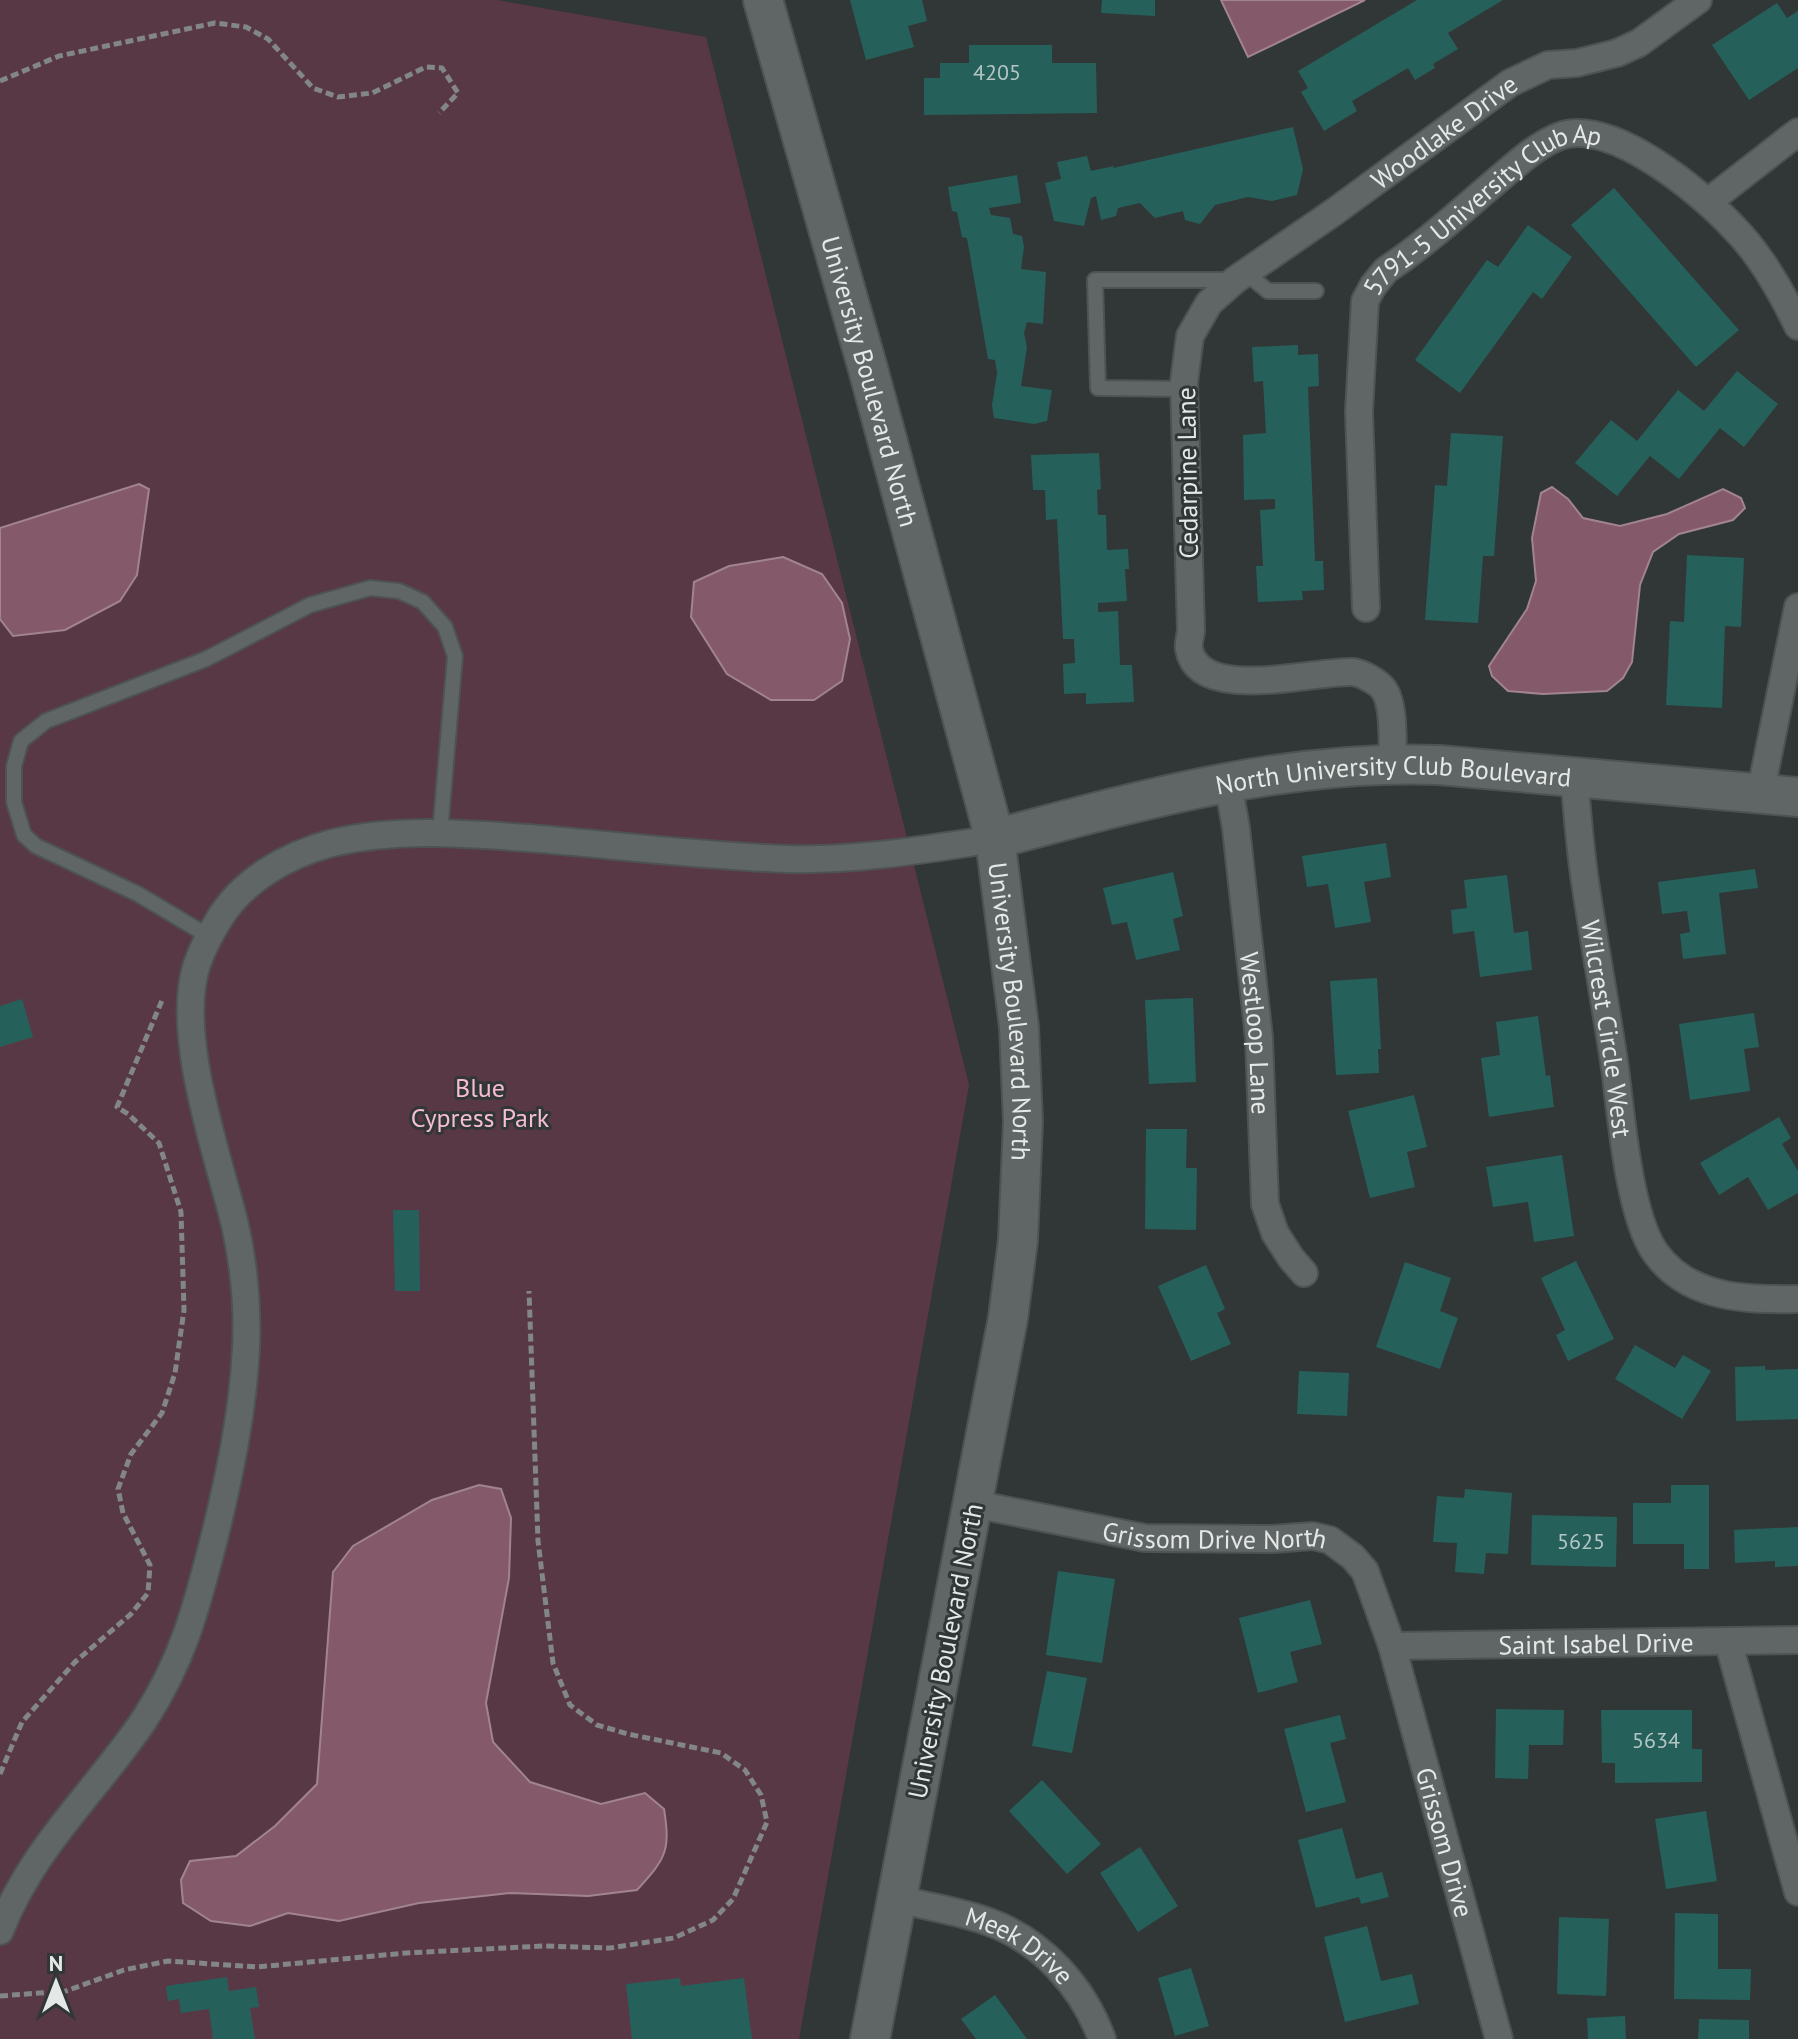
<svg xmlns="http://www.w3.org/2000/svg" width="1798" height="2039" viewBox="0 0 1798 2039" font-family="'PT Sans',sans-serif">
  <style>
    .green { fill: #593845 }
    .water { fill: #845969; stroke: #a1848f; stroke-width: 2 }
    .building { fill: #26605b }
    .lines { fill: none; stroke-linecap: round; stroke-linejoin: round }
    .lane-casing { stroke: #4e5352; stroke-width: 18 }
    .street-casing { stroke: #4e5352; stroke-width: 30 }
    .secondary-casing { stroke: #4e5352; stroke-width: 42 }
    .path { stroke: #828786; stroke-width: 5; stroke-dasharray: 8 4; stroke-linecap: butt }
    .lane { stroke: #606665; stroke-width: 14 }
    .street { stroke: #606665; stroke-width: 26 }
    .secondary { stroke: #606665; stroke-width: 38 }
    .labels { text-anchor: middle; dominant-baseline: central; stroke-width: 6; stroke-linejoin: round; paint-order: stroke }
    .number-label { font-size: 22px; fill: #b4c6c4 }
    .street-label { font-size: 26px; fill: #e4e8e7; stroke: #313736 }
    .park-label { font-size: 26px; fill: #f7bcd1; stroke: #313736 }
  </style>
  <rect width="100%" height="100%" fill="#313736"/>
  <path class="green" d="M0,0H497L706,37L969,1085L799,2039H0Z"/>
  <g class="water">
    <path d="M1221,0H1365L1248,57Z"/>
    <path d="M139,484L149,489L137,575L120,601L65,630L13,636L0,619V528Z"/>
    <path d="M1552,487L1568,499L1583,518L1620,526L1667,514L1723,489L1741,498L1745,508L1733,520L1679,534L1653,552L1640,585L1632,662L1623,678L1607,691L1543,694L1508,691L1492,676L1489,666L1527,609L1536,581L1532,538L1541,493Z"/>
    <path d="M783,557L822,574L842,603L850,639L842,681L814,700H771L727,674L691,617L694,582L729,566Z"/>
    <path d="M479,1485L501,1489L511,1518L509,1578L486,1703L493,1742L530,1782L601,1804L645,1793L664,1809C671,1852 665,1859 637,1890L588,1896L511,1893L419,1903L339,1921L288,1913L250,1926L211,1921L183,1903L181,1880L190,1861L236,1856L275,1826L317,1784L333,1572L353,1546L432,1500Z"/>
  </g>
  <g class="building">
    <path d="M850,0H922L927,21L908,26L914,47L866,60Z"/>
    <path d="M1102,0H1155V16L1101,13Z"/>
    <path d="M1417,0H1503L1448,33L1458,49L1433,64L1435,68L1415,80L1408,68L1352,101L1357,111L1324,131L1301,92L1308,88L1298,71Z"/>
    <path d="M1777,3L1787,18L1798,11V68L1749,100L1712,45Z"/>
    <path d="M969,45H1052V63H1096L1097,113L924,115V78H940V63H969Z"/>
    <path d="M1293,127L1303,169L1297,195L1272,201L1248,197L1215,205L1200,224L1185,220L1183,211L1155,218L1140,203L1118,208L1116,216L1101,220L1096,196L1091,198L1084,226L1054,221L1045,183L1061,179L1057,162L1087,156L1091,171L1114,166L1113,168Z"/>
    <path d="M1017,175L1021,203L989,208L991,215L1010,218L1013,234L1022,236L1024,247L1021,269L1046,272L1043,324L1027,322L1024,333L1027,347L1021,386L1052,390L1047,421L1034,424L994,418L992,405L997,373L995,360L988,359L967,238L962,237L957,212L952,211L948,187Z"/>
    <path d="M1614,188L1739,330L1696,367L1571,225Z"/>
    <path d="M1528,225L1572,257L1542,299L1533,292L1460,393L1415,360L1487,260L1498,267Z"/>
    <path d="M1298,345V355L1318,354L1319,386L1308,387L1315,561H1323L1324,590L1302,591L1303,600L1258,602L1256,566H1263L1260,510L1275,509V499L1244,500L1243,435L1266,433L1263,381L1254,382L1252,347Z"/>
    <path d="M1737,371L1778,404L1744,447L1720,428L1679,479L1650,456L1617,496L1575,463L1611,420L1637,441L1678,390L1704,411Z"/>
    <path d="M1451,433L1503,436L1494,556H1483L1478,623L1425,620L1435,485L1447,486Z"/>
    <path d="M1099,453L1101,489L1097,490L1098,515H1106L1107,550L1128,549L1129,569H1125L1127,601L1098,603V612L1118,611L1120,665H1132L1134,702L1086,704V693L1064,694L1063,664L1075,663L1074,639H1063L1057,519L1046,520L1045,490H1033L1031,455Z"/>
    <path d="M1687,555L1744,558L1741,627L1725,626L1722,708L1666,705L1670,621L1684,622Z"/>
    <path d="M1386,843L1391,877L1364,882L1371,922L1335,928L1328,884L1307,887L1302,856Z"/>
    <path d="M1755,869L1758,888L1719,893L1726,954L1683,959L1680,934L1690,932L1687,911L1662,914L1658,882Z"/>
    <path d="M1173,872L1183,916L1173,919L1180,950L1136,960L1127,922L1112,925L1103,888Z"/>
    <path d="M1507,875L1514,933L1528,931L1532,970L1480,977L1474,931L1453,934L1451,910L1467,908L1464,880Z"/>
    <path d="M1377,978L1381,1049H1378L1379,1073L1336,1075L1330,981Z"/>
    <path d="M1193,998L1196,1082L1149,1084L1145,1000Z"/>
    <path d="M22,999L33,1037L0,1047V1006Z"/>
    <path d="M1754,1013L1759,1047L1744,1049L1750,1091L1690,1100L1679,1024Z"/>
    <path d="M1538,1016L1546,1076L1550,1075L1554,1107L1489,1117L1481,1058L1500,1055L1496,1022Z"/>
    <path d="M1414,1095L1427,1147L1407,1152L1415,1187L1370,1198L1348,1111Z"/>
    <path d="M1779,1117L1791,1138L1782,1144L1798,1171V1193L1768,1210L1748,1177L1719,1195L1700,1163Z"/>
    <path d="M1146,1129H1187L1186,1168H1197L1196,1230L1145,1229Z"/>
    <path d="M1562,1155L1574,1236L1534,1242L1528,1202L1493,1207L1486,1167Z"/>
    <path d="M393,1210H419L420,1291H395Z"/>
    <path d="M1576,1261L1614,1339L1568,1361L1556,1335L1565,1330L1541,1278Z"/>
    <path d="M1405,1262L1451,1278L1440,1311L1458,1318L1440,1369L1376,1347Z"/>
    <path d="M1206,1265L1225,1309L1217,1313L1231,1344L1191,1361L1158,1286Z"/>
    <path d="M1635,1345L1675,1368L1683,1355L1711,1371L1682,1419L1615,1379Z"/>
    <path d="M1765,1366V1370L1798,1369V1419L1736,1421L1735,1367Z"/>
    <path d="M1299,1371L1349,1373L1347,1416L1297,1414Z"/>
    <path d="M1671,1485H1709V1569H1684V1544H1633V1503H1671Z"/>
    <path d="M1465,1489L1512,1493L1508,1554L1486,1553L1484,1574L1455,1572L1457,1543L1433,1542L1437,1496L1464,1498Z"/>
    <path d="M1532,1515L1617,1517L1616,1567L1531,1565Z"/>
    <path d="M1798,1527V1566L1775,1567V1561L1735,1563L1734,1530Z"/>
    <path d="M1058,1571L1115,1579L1102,1663L1046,1655Z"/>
    <path d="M1310,1600L1322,1644L1290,1652L1298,1682L1258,1693L1239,1618Z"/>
    <path d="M1047,1671L1087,1678L1072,1753L1032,1746Z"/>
    <path d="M1496,1709L1564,1710L1563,1745H1529L1528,1779L1495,1778Z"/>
    <path d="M1601,1710H1692V1749H1702V1782L1615,1783V1763H1602Z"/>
    <path d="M1340,1715L1346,1739L1330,1743L1346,1802L1306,1812L1284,1729Z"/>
    <path d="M1042,1780L1101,1844L1067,1874L1009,1811Z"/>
    <path d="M1706,1811L1717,1881L1666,1889L1655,1819Z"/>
    <path d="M1342,1828L1356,1879L1382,1872L1389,1897L1361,1904L1359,1897L1316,1908L1298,1840Z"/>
    <path d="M1140,1847L1178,1906L1138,1932L1100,1873Z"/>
    <path d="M1675,1913L1718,1914V1969H1751L1750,2000L1674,1999Z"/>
    <path d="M1559,1917L1609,1919L1606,1996L1557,1994Z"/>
    <path d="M1367,1926L1381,1981L1412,1974L1419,2004L1345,2022L1324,1937Z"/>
    <path d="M1191,1968L1209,2026L1175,2036L1158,1978Z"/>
    <path d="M227,1977L229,1991L256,1987L259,2007L250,2008L255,2039H213L209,2009L181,2013L179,1999L168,2001L166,1986Z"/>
    <path d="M680,1978L681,1986L744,1978L752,2039H632L626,1984Z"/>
    <path d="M995,1995L1027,2039H976L961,2019Z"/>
    <path d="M1625,2016L1626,2039H1588L1587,2018Z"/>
    <path d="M1699,2019L1749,2020V2039H1698Z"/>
  </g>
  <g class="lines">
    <defs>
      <g id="lane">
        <path d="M1246,273L1268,291H1316"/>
        <path d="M1184,389L1098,388L1095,280H1235"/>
        <path d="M210,937L138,894L36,846L24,835L14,802V766L21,741L46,721L206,659L310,605L370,588L399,591L423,602L445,627L455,656L440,833"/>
      </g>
      <g id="street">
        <path d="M1708,202L1798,132"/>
        <path id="s1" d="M1366,608L1359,412L1365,301L1373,286L1386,270C1427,243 1463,209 1500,178C1519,162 1537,145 1560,136C1611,117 1702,193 1735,229C1761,255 1782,293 1798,326"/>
        <path id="s2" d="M1393,763C1392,744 1395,706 1384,690C1380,683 1362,673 1353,672C1316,670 1199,704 1189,649C1188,644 1190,637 1191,631L1184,382L1190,336L1209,303L1235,280L1334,212L1510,83L1548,65L1577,63L1617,53L1639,43L1698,0"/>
        <path id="s3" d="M1574,779C1578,815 1580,852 1586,888C1595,948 1606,1008 1615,1068C1621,1115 1629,1215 1655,1252C1688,1299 1746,1300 1798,1299"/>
        <path id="s4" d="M1228,783L1236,828L1259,1038L1265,1204L1275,1233L1291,1258L1304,1273"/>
        <path d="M1760,795L1798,607"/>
        <path id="s5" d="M974,1504L1145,1538L1272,1539L1313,1536L1330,1540L1353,1557L1365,1571L1392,1646L1499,2039"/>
        <path d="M1728,1641L1798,1892"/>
        <path id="s6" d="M1392,1646L1798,1640"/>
        <path id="s7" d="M898,1899C928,1907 960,1911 989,1922C1042,1941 1083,1987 1102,2039"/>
        <path d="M0,1931C31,1849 96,1791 144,1720C184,1659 197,1605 215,1535C230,1473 243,1411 246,1348C248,1306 244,1265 235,1225C218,1155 174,1034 197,964C202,950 210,934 218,921C242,880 287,855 332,843C401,827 471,834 540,839C622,846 705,856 787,859C857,861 926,849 995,839"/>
      </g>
      <g id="secondary">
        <path id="s8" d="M763,0L868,369L995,839L1019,1027L1023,1122L1018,1240L1008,1318L870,2039"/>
        <path id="s9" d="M995,839C1140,800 1288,759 1439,765L1798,797"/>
      </g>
    </defs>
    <use href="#lane" class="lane-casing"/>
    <use href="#street" class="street-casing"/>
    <use href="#secondary" class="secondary-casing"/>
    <g class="path">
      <path d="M0,81L59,56L215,23L246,27L268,39L313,88L338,97L372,93L426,67L442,68L458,93L439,113"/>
      <path d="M0,1774L22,1722L75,1662L131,1614L148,1593L150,1565L123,1513L118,1489L131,1454L162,1413L175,1373L184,1310L181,1212L159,1143L128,1114L117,1107L163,998"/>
      <path d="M0,1996L66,1991L124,1970L168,1961L257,1967L406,1953L544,1946L610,1948L674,1938L713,1920L733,1899L767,1822L761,1795L745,1770L721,1753L628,1734L597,1725L570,1705L553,1663L538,1541L529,1291"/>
    </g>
    <use href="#lane" class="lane"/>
    <use href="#street" class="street"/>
    <use href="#secondary" class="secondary"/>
  </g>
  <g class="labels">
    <g class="number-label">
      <text x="997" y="72">4205</text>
      <text x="1581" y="1541">5625</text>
      <text x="1656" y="1740">5634</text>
    </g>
    <g class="street-label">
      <text stroke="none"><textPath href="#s2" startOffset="932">Woodlake Drive</textPath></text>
      <text stroke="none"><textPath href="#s1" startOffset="462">5791-5 University Club Ap</textPath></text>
      <text stroke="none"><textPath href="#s8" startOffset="396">University Boulevard North</textPath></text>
      <text transform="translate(1187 473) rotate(-91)">Cedarpine Lane</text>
      <text stroke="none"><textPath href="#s9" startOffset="406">North University Club Boulevard</textPath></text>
      <text stroke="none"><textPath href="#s8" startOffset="1044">University Boulevard North</textPath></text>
      <text stroke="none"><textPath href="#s3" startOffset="252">Wilcrest Circle West</textPath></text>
      <text stroke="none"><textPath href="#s4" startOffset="252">Westloop Lane</textPath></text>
      <text stroke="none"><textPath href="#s5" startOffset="244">Grissom Drive North</textPath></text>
      <text stroke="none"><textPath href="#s6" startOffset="204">Saint Isabel Drive</textPath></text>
      <text transform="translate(945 1651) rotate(-79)">University Boulevard North</text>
      <text stroke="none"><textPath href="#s5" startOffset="690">Grissom Drive</textPath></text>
      <text stroke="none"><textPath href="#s7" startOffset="132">Meek Drive</textPath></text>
    </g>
    <g class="park-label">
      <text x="480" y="1087">Blue<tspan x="480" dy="30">Cypress Park</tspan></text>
    </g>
  </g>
  <g transform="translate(56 1983)" stroke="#313736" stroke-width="6" paint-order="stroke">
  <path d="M0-6L14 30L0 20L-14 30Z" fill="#e4e8e7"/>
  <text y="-12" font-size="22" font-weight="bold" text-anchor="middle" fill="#e4e8e7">N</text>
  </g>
</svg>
